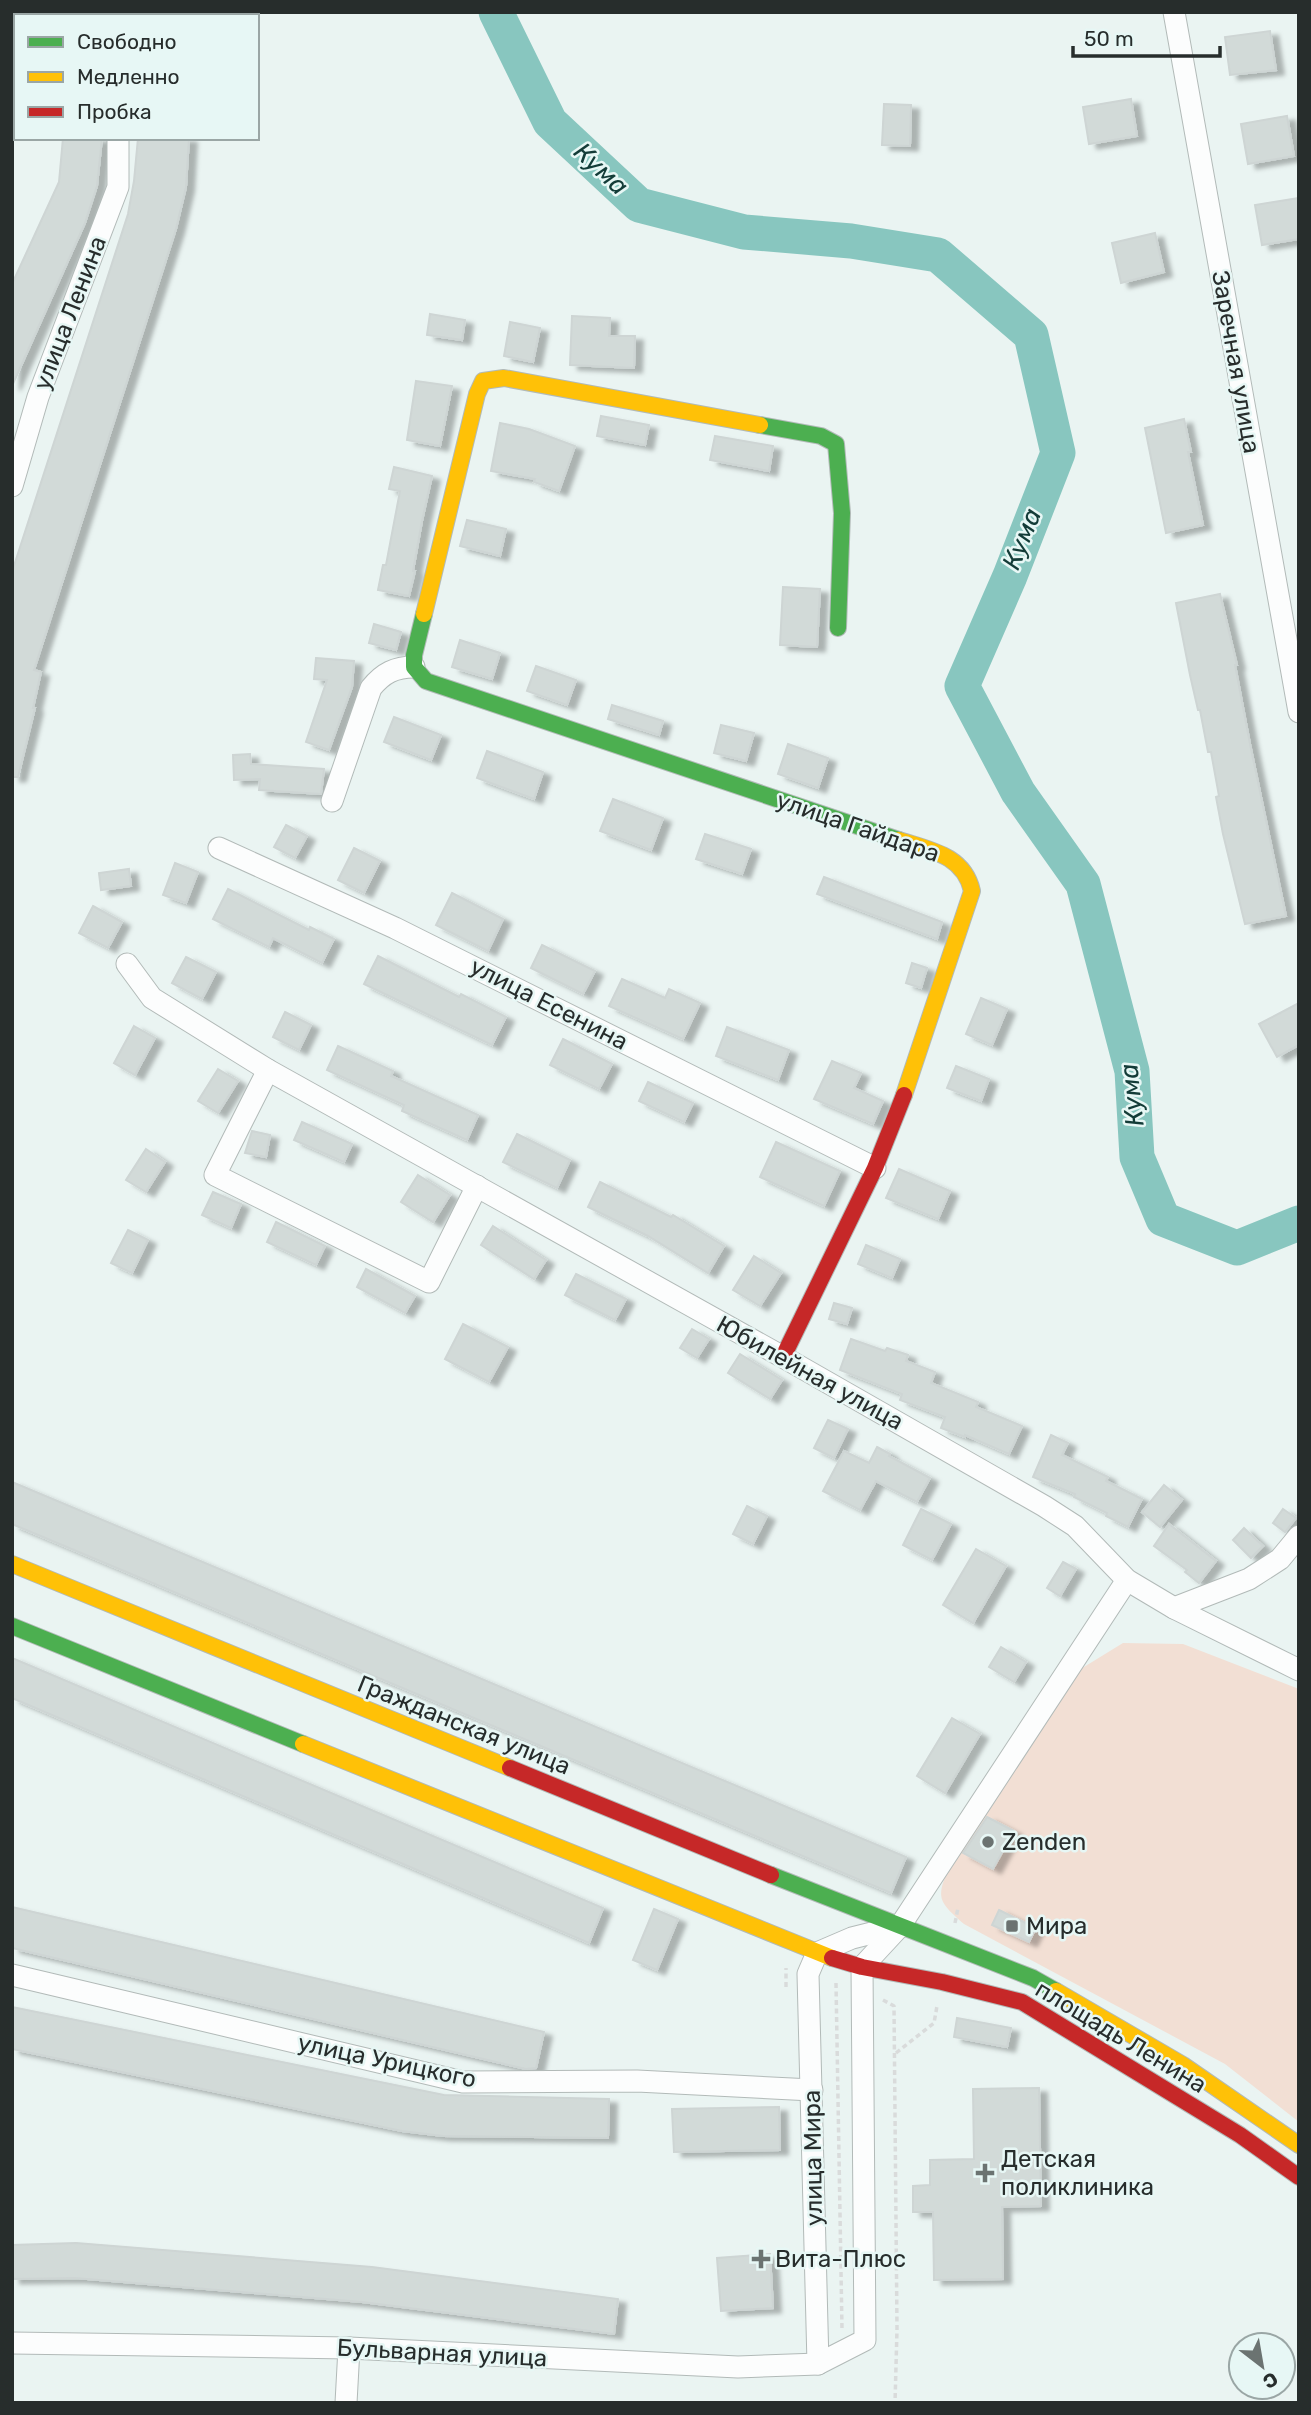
<svg xmlns="http://www.w3.org/2000/svg" width="1311" height="2415" viewBox="0 0 1311 2415" font-family="Rubik,sans-serif">
  <style>
    .green { fill: #f2dfd4 }
    .lines { fill: none; stroke-linecap: round; stroke-linejoin: round }
    .river { stroke: #88c6bf; stroke-width: 35 }
    .building { fill: #d2dad8; stroke: #ced5d4; stroke-width: 2; filter: url(#shadow) }
    .street-casing { stroke: #b2bab8; stroke-width: 23 }
    .fast-casing { stroke: #b2bab8; stroke-width: 18 }
    .slow-casing { stroke: #b2bab8; stroke-width: 18 }
    .jam-casing { stroke: #b2bab8; stroke-width: 18 }
    .path { stroke: #d9dbdb; stroke-width: 3.5; stroke-dasharray: 5 3.5; stroke-linecap: butt }
    .street { stroke: #fcfdfd; stroke-width: 21 }
    .fast { stroke: #4caf50; stroke-width: 16 }
    .slow { stroke: #ffc107; stroke-width: 16 }
    .jam { stroke: #c62828; stroke-width: 16 }
    .poi-dot { fill: #6b7371; stroke: #e7f7f5; stroke-width: 2.5 }
    .labels { text-anchor: middle; dominant-baseline: central; stroke-width: 5; stroke-linejoin: round; paint-order: stroke }
    .street-label { font-size: 24px; fill: #272d2c; stroke: #e7f7f5 }
    .poi-label { font-size: 24px; fill: #272d2c; stroke: #e7f7f5; text-anchor: start }
    .water-label { font-size: 26px; font-style: italic; fill: #133c38; stroke: #e7f7f5 }
  </style>
  <defs>
    <filter id="shadow"><feDropShadow dx="8" dy="4.5" stdDeviation="2" flood-color="#0004"/></filter>
  </defs>
  <rect width="100%" height="100%" fill="#eaf4f2"/>
  <path class="green" d="M1123,1643L1183,1644L1299,1689V2122L1225,2064L964,1924C935,1899 937,1897 951,1862L1079,1670Z"/>
  <g class="lines">
    <path class="river" d="M496,12L550,122L639,205L744,232L851,241L938,255L1031,335L1058,453L1010,576L962,686L1018,792L1083,884L1132,1071L1137,1157L1163,1219L1237,1248L1299,1223"/>
  </g>
  <g class="building">
    <path d="M1270,31L1276,70L1230,75L1225,37Z"/>
    <path d="M1131,99L1137,136L1089,144L1083,107Z"/>
    <path d="M884,104L911,105L910,146L882,145Z"/>
    <path d="M1287,116L1294,156L1248,164L1241,124Z"/>
    <path d="M63,138H102L97,186L85,223L12,386V284L59,182Z"/>
    <path d="M138,138H189L186,187L176,229L34,670L41,672L33,708H35L18,777H12V572L128,214L134,181Z"/>
    <path d="M1299,198V239L1262,245L1255,205Z"/>
    <path d="M1155,233L1164,272L1121,283L1112,243Z"/>
    <path d="M430,314L465,320L462,340L427,335Z"/>
    <path d="M572,316L610,318L609,336H635L634,368L570,365Z"/>
    <path d="M510,322L540,328L533,362L504,356Z"/>
    <path d="M416,381L452,386L440,446L407,440Z"/>
    <path d="M601,416L649,425L645,445L597,436Z"/>
    <path d="M1184,419L1191,452H1188L1203,525L1166,533L1145,428Z"/>
    <path d="M500,423L529,429L575,446L559,491L534,482L535,479L491,471Z"/>
    <path d="M715,436L773,446L769,471L710,460Z"/>
    <path d="M394,467L432,476L422,521L413,571H415L409,596L378,590L383,565H386L400,491L389,489Z"/>
    <path d="M467,520L506,529L500,556L460,546Z"/>
    <path d="M783,587L820,589L817,647L780,645Z"/>
    <path d="M1220,594L1237,665H1235L1250,744L1286,916L1245,924L1223,834L1216,797L1219,796L1211,752H1208L1200,710H1198L1190,675L1176,603Z"/>
    <path d="M374,624L401,632L396,650L369,643Z"/>
    <path d="M460,640L500,653L492,679L452,667Z"/>
    <path d="M316,658L354,661L352,687L329,750L306,742L327,680L314,679Z"/>
    <path d="M536,666L576,680L567,705L527,691Z"/>
    <path d="M612,705L663,721L659,735L608,719Z"/>
    <path d="M394,717L441,735L431,760L384,742Z"/>
    <path d="M721,725L754,733L746,761L714,753Z"/>
    <path d="M788,744L828,758L818,788L778,774Z"/>
    <path d="M487,751L543,772L534,799L477,778Z"/>
    <path d="M250,754L251,764L324,769L321,794L259,790L260,779L234,780L233,755Z"/>
    <path d="M613,799L663,818L651,850L600,831Z"/>
    <path d="M286,825L307,836L295,858L274,847Z"/>
    <path d="M705,834L751,849L742,874L696,859Z"/>
    <path d="M354,848L380,861L364,893L338,880Z"/>
    <path d="M175,863L198,872L186,903L163,895Z"/>
    <path d="M129,869L131,886L101,890L99,873Z"/>
    <path d="M824,877L942,922L937,939L817,894Z"/>
    <path d="M228,889L309,930L310,927L334,939L322,963L273,938L269,947L213,919Z"/>
    <path d="M452,893L503,919L488,951L436,925Z"/>
    <path d="M93,906L122,922L108,948L79,933Z"/>
    <path d="M542,945L595,971L583,994L531,968Z"/>
    <path d="M378,956L459,997L461,994L506,1017L492,1045L364,984Z"/>
    <path d="M186,957L216,972L202,999L172,983Z"/>
    <path d="M912,963L927,968L921,988L906,983Z"/>
    <path d="M622,979L665,998L669,989L700,1003L683,1039L609,1006Z"/>
    <path d="M981,998L1007,1009L992,1045L966,1034Z"/>
    <path d="M1299,1003V1045L1277,1057L1259,1024Z"/>
    <path d="M285,1012L311,1025L299,1050L273,1037Z"/>
    <path d="M134,1026L155,1038L135,1075L114,1063Z"/>
    <path d="M727,1027L789,1050L778,1080L716,1056Z"/>
    <path d="M563,1039L612,1064L599,1089L550,1065Z"/>
    <path d="M338,1046L393,1071L391,1076L478,1115L467,1140L402,1111L404,1105L327,1070Z"/>
    <path d="M832,1061L861,1073L854,1088L883,1101L873,1124L814,1099Z"/>
    <path d="M956,1066L989,1079L981,1101L947,1088Z"/>
    <path d="M218,1069L238,1081L218,1113L198,1101Z"/>
    <path d="M648,1082L693,1103L684,1122L639,1101Z"/>
    <path d="M302,1122L352,1144L344,1162L294,1140Z"/>
    <path d="M252,1131L270,1135L266,1157L245,1153Z"/>
    <path d="M517,1134L570,1160L557,1188L503,1162Z"/>
    <path d="M776,1142L840,1171L824,1206L760,1177Z"/>
    <path d="M146,1149L165,1162L146,1192L126,1180Z"/>
    <path d="M899,1169L950,1191L938,1219L886,1198Z"/>
    <path d="M418,1175L450,1195L433,1222L401,1202Z"/>
    <path d="M600,1182L671,1217L673,1215L724,1246L708,1273L648,1236L588,1207Z"/>
    <path d="M213,1192L241,1204L231,1228L202,1215Z"/>
    <path d="M276,1222L325,1246L316,1265L267,1242Z"/>
    <path d="M493,1226L546,1260L534,1279L481,1245Z"/>
    <path d="M128,1230L148,1240L132,1273L111,1263Z"/>
    <path d="M866,1245L900,1259L892,1278L858,1264Z"/>
    <path d="M754,1256L781,1273L760,1306L733,1290Z"/>
    <path d="M366,1269L415,1296L405,1313L357,1287Z"/>
    <path d="M576,1274L626,1299L615,1320L565,1295Z"/>
    <path d="M834,1303L852,1308L847,1324L829,1319Z"/>
    <path d="M463,1324L508,1347L489,1382L445,1359Z"/>
    <path d="M692,1329L709,1339L697,1358L680,1348Z"/>
    <path d="M851,1339L885,1351L887,1348L908,1355L906,1361L935,1372L931,1383L978,1402L976,1407L1022,1426L1009,1454L965,1435V1437L941,1428L945,1417L900,1400L902,1394L840,1370Z"/>
    <path d="M740,1354L782,1380L770,1399L728,1373Z"/>
    <path d="M828,1420L848,1429L834,1458L814,1448Z"/>
    <path d="M1051,1435L1068,1443L1062,1455L1108,1477L1106,1481L1142,1499L1128,1527L1106,1516L1107,1513L1074,1497L1075,1494L1033,1477Z"/>
    <path d="M877,1447L890,1454L889,1456L930,1478L917,1502L876,1481L860,1510L823,1491L844,1451L869,1463Z"/>
    <path d="M12,1482L906,1857L891,1893L12,1524Z"/>
    <path d="M1164,1485L1182,1500L1160,1527L1142,1512Z"/>
    <path d="M747,1506L767,1516L753,1544L733,1534Z"/>
    <path d="M921,1509L951,1524L932,1560L903,1545Z"/>
    <path d="M1283,1509L1296,1518L1285,1532L1273,1523Z"/>
    <path d="M1169,1524L1216,1561L1199,1583L1185,1572L1187,1570L1154,1546Z"/>
    <path d="M1244,1528L1263,1546L1251,1558L1233,1540Z"/>
    <path d="M976,1549L1006,1566L973,1623L943,1605Z"/>
    <path d="M1063,1562L1076,1569L1060,1596L1047,1588Z"/>
    <path d="M1001,1647L1026,1662L1014,1682L989,1667Z"/>
    <path d="M12,1658L603,1908L589,1943L12,1698Z"/>
    <path d="M952,1718L980,1734L945,1793L917,1776Z"/>
    <path d="M987,1817L1014,1831L993,1869L963,1853Z"/>
    <path d="M12,1907L544,2032L536,2068L526,2069L12,1948Z"/>
    <path d="M654,1909L678,1919L657,1970L633,1960Z"/>
    <path d="M999,1910L1036,1928L1029,1942L992,1925Z"/>
    <path d="M12,2007L444,2095L609,2099L608,2138L443,2136L402,2131L12,2049Z"/>
    <path d="M957,2018L1011,2028L1007,2047L954,2037Z"/>
    <path d="M1039,2088L1041,2206L1002,2207L1003,2279L934,2280L933,2212H913V2186L930,2185V2160L974,2159L973,2089Z"/>
    <path d="M779,2107L780,2150L674,2152L672,2109Z"/>
    <path d="M76,2243L372,2267L618,2299L614,2334L362,2302L75,2278L12,2279V2245Z"/>
    <path d="M770,2254L773,2308L721,2311L717,2258Z"/>
  </g>
  <g class="lines">
    <defs>
      <g id="street">
        <path d="M1174,12L1299,712"/>
        <path d="M118,16V12"/>
        <path d="M12,486L38,397L118,187V138"/>
        <path d="M332,801L371,688C383,673 395,667 414,667"/>
        <path d="M219,848L395,928L875,1168"/>
        <path d="M127,964L152,998L268,1070L783,1357L1044,1506L1075,1526L1127,1580L1174,1608"/>
        <path d="M268,1070L215,1175L429,1282L477,1186"/>
        <path d="M1299,1536L1280,1559L1249,1579L1174,1608L1299,1670"/>
        <path d="M12,1975L463,2082L637,2081L812,2090"/>
        <path d="M12,2343L349,2348L738,2367L818,2364L865,2340L862,1967L900,1926L1127,1580"/>
        <path d="M818,2364L808,1974L817,1953L852,1938L900,1926"/>
        <path d="M346,2403L349,2348"/>
      </g>
      <g id="fast">
        <path d="M760,425L821,436L836,444L842,513L838,628"/>
        <path d="M424,614L414,655V667L426,681L899,840"/>
        <path d="M12,1626L303,1744"/>
        <path d="M771,1875L1033,1978L1056,1991"/>
      </g>
      <g id="slow">
        <path d="M424,614L477,394L483,381L504,378L760,425"/>
        <path d="M899,840C930,850 964,855 972,891L904,1095"/>
        <path d="M12,1564L510,1768"/>
        <path d="M303,1744L832,1958"/>
        <path d="M1056,1991L1183,2065L1299,2145"/>
      </g>
      <g id="jam">
        <path d="M783,1357L875,1168L904,1095"/>
        <path d="M510,1768L771,1875"/>
        <path d="M832,1958L862,1967L942,1982L1022,2002L1240,2135L1299,2177"/>
      </g>
    </defs>
    <use href="#street" class="street-casing"/>
    <use href="#fast" class="fast-casing"/>
    <use href="#slow" class="slow-casing"/>
    <use href="#jam" class="jam-casing"/>
    <g class="path">
      <path d="M955,1923L958,1908"/>
      <path d="M836,1983L842,2329"/>
      <path d="M786,1987V1968"/>
      <path d="M883,2000L894,2006L897,2329L895,2403"/>
      <path d="M896,2053L934,2023L937,2006"/>
    </g>
    <use href="#street" class="street"/>
    <use href="#fast" class="fast"/>
    <use href="#slow" class="slow"/>
    <use href="#jam" class="jam"/>
  </g>
  <g class="poi-dot">
    <circle cx="988" cy="1842" r="7"/>
    <rect x="1005" y="1919" width="14" height="14" rx="3.5"/>
    <path d="M981.5 2162.5h7v7h7v7h-7v7h-7v-7h-7v-7h7z"/>
    <path d="M757.5 2248.5h7v7h7v7h-7v7h-7v-7h-7v-7h7z"/>
  </g>
  <g class="labels">
    <g class="street-label">
      <text transform="translate(70 313) rotate(-69)">улица Ленина</text>
      <text transform="translate(1236 362) rotate(80)">Заречная улица</text>
      <text transform="translate(858 827) rotate(19)">улица Гайдара</text>
      <text transform="translate(549 1004) rotate(27)">улица Есенина</text>
      <text transform="translate(810 1373) rotate(29)">Юбилейная улица</text>
      <text transform="translate(464 1725) rotate(22)">Гражданская улица</text>
      <text transform="translate(1121 2037) rotate(31)">площадь Ленина</text>
      <text transform="translate(387 2061) rotate(12)">улица Урицкого</text>
      <text transform="translate(813 2158) rotate(-91)">улица Мира</text>
      <text transform="translate(442 2353) rotate(3)">Бульварная улица</text>
    </g>
    <g class="poi-label">
      <text x="1002" y="1842">Zenden</text>
      <text x="1026" y="1926">Мира</text>
      <text x="1001" y="2159">Детская<tspan x="1001" dy="28">поликлиника</tspan></text>
      <text x="775" y="2259">Вита-Плюс</text>
    </g>
    <g class="water-label">
      <text transform="translate(601 169) rotate(43)">Кума</text>
      <text transform="translate(1022 539) rotate(-68)">Кума</text>
      <text transform="translate(1132 1095) rotate(-96)">Кума</text>
    </g>
  </g>
  <rect width="1311" height="2415" fill="none" stroke="#272d2c" stroke-width="28"/>
  <rect x="14" y="14" width="245" height="126" fill="#e7f7f5" stroke="#9aa6a5" stroke-width="2"/>
  <rect x="28" y="37" width="35" height="10" fill="#4caf50" stroke="#9aa6a5" stroke-width="2"/>
  <text x="77" y="49" font-size="21" fill="#272d2c">Свободно</text>
  <rect x="28" y="72" width="35" height="10" fill="#ffc107" stroke="#9aa6a5" stroke-width="2"/>
  <text x="77" y="84" font-size="21" fill="#272d2c">Медленно</text>
  <rect x="28" y="107" width="35" height="10" fill="#c62828" stroke="#9aa6a5" stroke-width="2"/>
  <text x="77" y="119" font-size="21" fill="#272d2c">Пробка</text>
  <g transform="translate(1262 2366) rotate(149)"><circle r="33" fill="#e7f7f5" stroke="#9aa6a5" stroke-width="2"/>
  <path d="M0-5L12 26L0 18L-12 26Z" fill="#6b7371"/>
  <text y="-10" font-size="19" font-weight="bold" text-anchor="middle" fill="#272d2c">С</text>
  </g>
  <path d="M1073 46v10h147v-10" fill="none" stroke="#272d2c" stroke-width="3.5"/>
  <text x="1084" y="46" font-size="21" fill="#272d2c" stroke="#e7f7f5" stroke-width="5" paint-order="stroke">50 m</text>
</svg>
